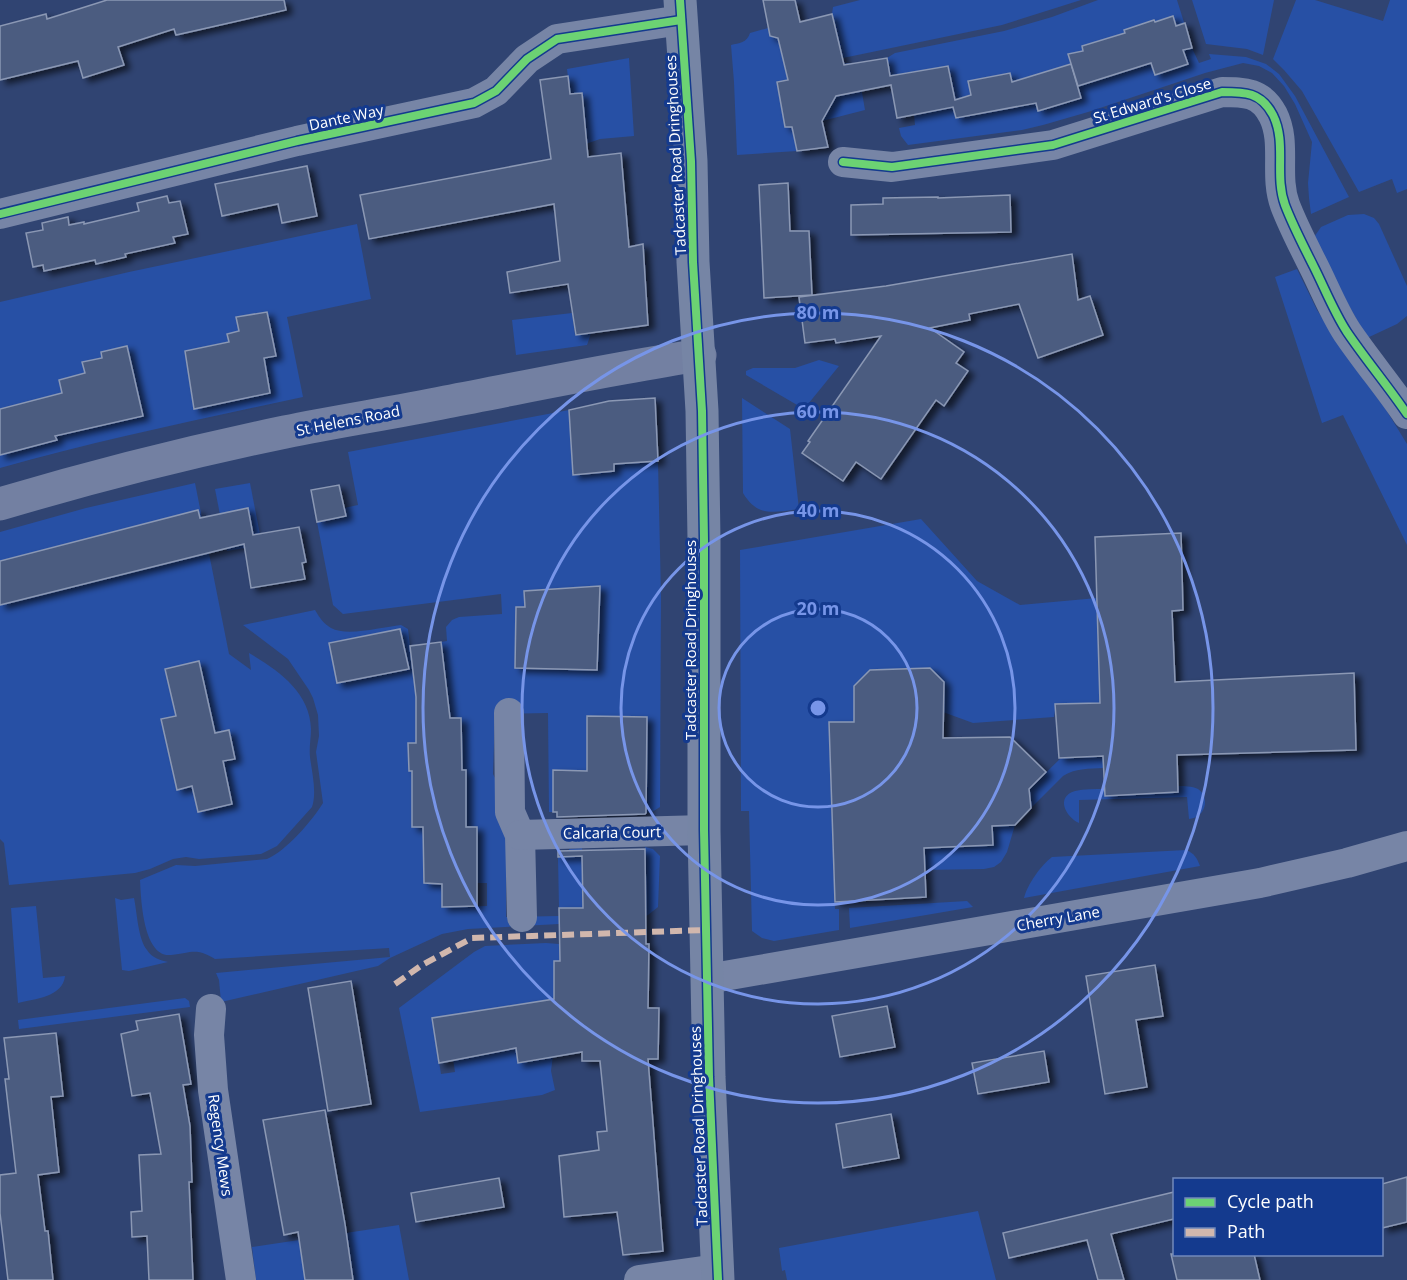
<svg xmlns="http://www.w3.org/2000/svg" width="1407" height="1280" viewBox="0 0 1407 1280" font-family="'Open Sans',sans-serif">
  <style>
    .green { fill: #2750a5; fill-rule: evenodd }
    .building { fill: #4b5c80; stroke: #8b98b4; stroke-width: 1.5; filter: url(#shadow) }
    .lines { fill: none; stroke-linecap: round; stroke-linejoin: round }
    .street { stroke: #7785a6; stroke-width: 30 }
    .secondary { stroke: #7380a2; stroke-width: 33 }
    .primary { stroke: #7685a5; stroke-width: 33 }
    .quiet { stroke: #d1b7ad; stroke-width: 6; stroke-dasharray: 12 6; stroke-linecap: butt }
    .cycleway-casing { stroke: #143a8e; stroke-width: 11 }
    .cycleway { stroke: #6cd273; stroke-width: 8 }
    .ring { fill: none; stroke: #7795e8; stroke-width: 3 }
    .labels { text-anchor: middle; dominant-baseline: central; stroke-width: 6; stroke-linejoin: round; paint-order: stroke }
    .street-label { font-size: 15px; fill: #fff; stroke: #143a8e }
    .centre { fill: #7795e8; stroke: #143a8e; stroke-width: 3 }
    .ring-label { font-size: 18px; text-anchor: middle; font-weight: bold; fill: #7795e8; stroke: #143a8e; stroke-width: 6; stroke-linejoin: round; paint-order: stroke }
  </style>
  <defs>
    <filter id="shadow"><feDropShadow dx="6" dy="4" stdDeviation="3" flood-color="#0009"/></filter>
  </defs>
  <rect width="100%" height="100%" fill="#304472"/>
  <g class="green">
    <path d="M860,0H1081L1002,25L843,58V63H857L865,110L822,121L830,107L777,82L785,127H792L797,151L737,155L734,82L731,45C739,43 747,43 750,33L768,28L770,36L778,38L786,71L842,58L832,14L833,7Z"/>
    <path d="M1098,0H1177L1192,48L1199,63L1211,59L1209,54L1246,57L1266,64L1279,74L1295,96L1349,197L1311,214L1309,198L1308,183L1312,142L1295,104L1284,86L1272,73L1259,66L1243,63L1205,73L1088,112L1043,125L1022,130L908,145L901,136L899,128L915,125L914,115L956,106L949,67L891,85L887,58L895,53L1004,31L1052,17Z"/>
    <path d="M1192,0H1274L1263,55L1247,49L1206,44Z"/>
    <path d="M1296,0H1315L1383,21L1390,0H1407V189L1397,193L1392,179L1359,192L1302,91L1284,70L1273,59Z"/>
    <path d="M629,58L634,136L600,139L563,152L585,123L582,93L570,94L567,69Z"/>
    <path d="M1364,214L1374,218L1379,224L1407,286V316L1397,324L1367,338L1312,240L1321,227L1348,215Z"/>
    <path d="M357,224L371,299L287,317L303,397C201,419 100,440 0,468V302L129,272Z"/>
    <path d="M1297,269L1317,310L1351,361L1385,408L1407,444V545L1343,415L1322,423L1275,277Z"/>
    <path d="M572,313L575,335L591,333L587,345L516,355L512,320Z"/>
    <path d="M819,360L839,366L804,409L746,375V371L753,368H795Z"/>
    <path d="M742,398L790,429L799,509C774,512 758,518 743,493Z"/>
    <path d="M569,410L574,475L614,471V464L658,461L661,596L660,807L652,812L646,813L647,717L587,716V771H553V812H549L548,713L495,714L493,774L498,784L509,838L506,875V917L559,916V924L468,929L442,934L390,958L378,966L221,1002L219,980L216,973L390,957L389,948L215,959C195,947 192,953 171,955C143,958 141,898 140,880L176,865L195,866L267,859C286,851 312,821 323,803L316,752L319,736L318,715L313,698L309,690L288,659L243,625L315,610C319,617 324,624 331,628C347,637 382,627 401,625L408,629L414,681L445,677L441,642L447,641L446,627L452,620L459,617L502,614L501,594L343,614L333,605L317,522L346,516L344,508L358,505L348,452ZM600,586L597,670L515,668L516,607H525L524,592ZM400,629L407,661L400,671L337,683L329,643ZM416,743L462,770H466V827H477V883H487V906L442,907V884L424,883L423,827L412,771L409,770L408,744Z"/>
    <path d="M195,483L229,654L251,670L249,653C278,670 310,692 311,729C311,738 309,747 310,757C312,773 317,792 312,807L277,846L261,854L199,859L186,857L173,859L150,869L135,873L9,885L4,843L0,839V532L86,508ZM199,661L215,733L229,730L235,758L223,761L232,804L198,811L192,786L177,790L161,720L176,716Z"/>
    <path d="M250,483L262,545L227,551L215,489Z"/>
    <path d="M921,519L977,581L1020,605L1097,598L1100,703L1056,704L1054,717L973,723L943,712L944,682L929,668L870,670L854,686V722L829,723L835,909H839V930L774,941L762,938L752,931L749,811H741L740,550Z"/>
    <path d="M1103,756V768C1089,769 1075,768 1063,776L1031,808L1029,789L1061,758Z"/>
    <path d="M1178,786C1184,786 1192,786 1198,789C1211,798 1205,818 1189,819L1187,797L1079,800V823C1066,817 1055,797 1075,791C1084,789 1095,789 1105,789V796Z"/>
    <path d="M1015,825L1007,852L1001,862L994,867L984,869L925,870V848L993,845L992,826Z"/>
    <path d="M645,847L653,849L660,856L658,907L648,915L636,920L574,923L573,908H559L558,857L569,856V849L582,848L583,919H613L614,915H646Z"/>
    <path d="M1186,850C1194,853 1197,858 1200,866L1024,898C1027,885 1041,865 1052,857Z"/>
    <path d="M115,898L121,900L134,898C137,912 138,939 147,950C152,958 160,960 168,962L129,971L122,970Z"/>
    <path d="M967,901L973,907L850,928L849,908Z"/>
    <path d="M36,906L43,978L65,976C63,997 34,999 18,1003L11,908Z"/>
    <path d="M546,943L572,945L608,944L607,1008H568L559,1009L551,1071L555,1090L542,1095L420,1112L399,1008L474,952L485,946ZM593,960V981L554,982L555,961ZM536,1002L544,1058L518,1063L516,1048L453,1059L455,1072L441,1074L432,1018Z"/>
    <path d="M185,998L189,1001L190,1007L19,1029L18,1020Z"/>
    <path d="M978,1211L996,1280H787L785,1270L782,1271L779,1248Z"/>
    <path d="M399,1225L409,1280H256L252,1247Z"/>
  </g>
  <g class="building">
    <path d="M107,0H284L286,10L176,35L174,29L118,47L124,65L83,78L78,61L0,80V26L46,14L47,19Z"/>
    <path d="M763,0H795L800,22L832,14L844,65L887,58L890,76L948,66L955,100L971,95L968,81L1010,73L1012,82L1071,64L1081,98L1038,111L1036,103L956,118L953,107L897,118L891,85L836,96L822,121L828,147L797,151L792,127H785L777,82L788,80L778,38L770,36Z"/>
    <path d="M1173,16L1176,26L1185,23L1192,48L1183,50L1188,64L1155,75L1151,63L1078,86L1068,54L1083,51L1082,46L1125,33L1124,30L1154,20L1155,22Z"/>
    <path d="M568,76L570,94L582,93L588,157L621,153L629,247L643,244L648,325L576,335L568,284L510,293L507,272L560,261L554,204L369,239L360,195L551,159L540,80Z"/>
    <path d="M307,166L317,216L282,223L278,204L222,216L215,184Z"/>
    <path d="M788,183L790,231H809L812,295L764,298L759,185Z"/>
    <path d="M1010,195L1011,232L851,235V205L883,204V198L938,197V198Z"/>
    <path d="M167,196L169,203L180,201L188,234L173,237L175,243L125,254L126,257L96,264L95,260L44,271L43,265L33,267L26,233L43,230L42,223L68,217L69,225L84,222V224L139,211L137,203Z"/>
    <path d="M1072,254L1078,300L1090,296L1103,335L1038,358L1019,304L969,314L970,320L930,328L964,352L956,363L968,371L944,406L936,400L881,479L856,462L843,481L802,453L810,442L808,441L881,336L836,343L835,339L805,343L799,297L886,286Z"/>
    <path d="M267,312L276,356L264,358L270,393L194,409L185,351L229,342L227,334L239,331L236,317Z"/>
    <path d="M127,346L143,416L55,436L57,440L0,455V409L62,393L59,380L85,373L82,362L102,358L101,352Z"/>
    <path d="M655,398L658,461L614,464V471L573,475L569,410L609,401Z"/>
    <path d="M339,485L346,516L317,522L311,490Z"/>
    <path d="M248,508L253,535L299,527L306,562L302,563L305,579L251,588L244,544L0,605V561L198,510L200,518Z"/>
    <path d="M1181,533L1183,610L1172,611L1175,682L1354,673L1356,750L1177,755L1178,792L1105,796L1103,756L1059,758L1055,704L1100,703L1095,537Z"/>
    <path d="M600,586L597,670L515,668L516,607H525L524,591Z"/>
    <path d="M400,629L409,669L337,683L329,643Z"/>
    <path d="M441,642L450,718H461L462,770H466V827H477V906L442,907V884L424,883L423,827H412V771H409L408,743H416V697L410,646Z"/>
    <path d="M199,661L215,733L229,730L235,759L223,761L232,804L198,812L192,786L177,790L161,719L176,716L165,669Z"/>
    <path d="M930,668L944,682L943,738L1010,737L1046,772L1029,789L1031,808L1015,825L992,826L993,845L924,848L926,897L835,902L829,722H854V686L870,670Z"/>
    <path d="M587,716L647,717L646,813L645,814L557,817V812H553V770L587,771Z"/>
    <path d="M645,849L646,944H649L648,1008H659L658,1059H648L663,1251L623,1255L617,1212L564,1217L559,1156L599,1150L597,1132L607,1131L600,1061H582V1052L518,1063L516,1048L439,1063L432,1018L554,999V961H560L559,908H583L582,856L558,857V851Z"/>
    <path d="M1155,965L1163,1016L1136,1020L1147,1087L1105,1094L1086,976Z"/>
    <path d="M351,981L371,1104L328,1111L308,988Z"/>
    <path d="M887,1006L895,1047L840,1057L832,1016Z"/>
    <path d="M179,1014L191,1084L183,1085L190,1126L192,1182H189L193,1280H149L147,1236L132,1237L131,1212L142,1211L139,1155L161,1154L150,1093L132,1096L121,1034L138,1030L136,1021Z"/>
    <path d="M56,1033L63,1096L51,1097L59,1172L38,1175L45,1231H48L53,1280H8L0,1213V1175L16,1173L5,1079H9L4,1038Z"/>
    <path d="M1044,1051L1049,1082L978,1094L972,1063Z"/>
    <path d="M325,1110L345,1224L353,1280H305L298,1232L284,1235L263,1120Z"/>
    <path d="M891,1114L899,1158L843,1168L836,1124Z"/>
    <path d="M1407,1177V1222L1382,1228V1184Z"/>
    <path d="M499,1178L504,1207L416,1222L411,1193Z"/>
    <path d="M1174,1192V1219L1111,1234L1124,1280H1098L1087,1240L1009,1258L1003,1233Z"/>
    <path d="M1171,1254H1254L1260,1280H1177Z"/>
  </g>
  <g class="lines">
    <g class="street">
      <path d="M843,162L892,167L1053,145L1222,92C1245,92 1261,92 1273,115C1287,143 1274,175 1285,205C1293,226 1304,247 1314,267C1325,289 1334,312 1347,332C1366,360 1388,386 1407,414"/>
      <path d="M0,214L297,141L474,103L496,91L527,59L557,39L681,20"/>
      <path d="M509,713L510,812L520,835L522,917"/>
      <path d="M520,835L704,830"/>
      <path d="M707,979L1260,883L1347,863L1407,846"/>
      <path d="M211,1009L209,1035L213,1090L241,1280"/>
      <path d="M639,1280L717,1269"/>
    </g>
    <path class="secondary" d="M0,504C94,476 189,452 285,432C339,421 392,413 446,402C530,386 615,368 700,355"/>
    <path class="primary" d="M680,0L691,161L693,262L702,411L704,540V830L709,1077L718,1280"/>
    <path class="quiet" d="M395,984L422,965L472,938L706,930"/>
    <defs>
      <g id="cycleway">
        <path d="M680,0L691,161L693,262L702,411L704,540V830L709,1077L718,1280"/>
        <path d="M843,162L892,167L1053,145L1222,92C1245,92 1261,92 1273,115C1287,143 1274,175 1285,205C1293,226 1304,247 1314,267C1325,289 1334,312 1347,332C1366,360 1388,386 1407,414"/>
        <path d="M0,214L297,141L474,103L496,91L527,59L557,39L681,20"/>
      </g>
    </defs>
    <use href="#cycleway" class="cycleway-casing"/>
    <use href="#cycleway" class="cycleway"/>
  </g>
  <g class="ring">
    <circle cx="818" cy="708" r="99"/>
    <circle cx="818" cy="708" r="197"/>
    <circle cx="818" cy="708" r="296"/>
    <circle cx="818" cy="708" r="395"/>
  </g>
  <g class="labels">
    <g class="street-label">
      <text transform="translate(1152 100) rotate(-17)">St Edward's Close</text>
      <text transform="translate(346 117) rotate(-12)">Dante Way</text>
      <text transform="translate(675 155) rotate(-93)">Tadcaster Road Dringhouses</text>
      <text transform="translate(348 420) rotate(-11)">St Helens Road</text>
      <text transform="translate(690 640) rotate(-90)">Tadcaster Road Dringhouses</text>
      <text transform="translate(612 832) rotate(-1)">Calcaria Court</text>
      <text transform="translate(1058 918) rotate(-10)">Cherry Lane</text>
      <text transform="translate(698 1126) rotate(-92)">Tadcaster Road Dringhouses</text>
      <text transform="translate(221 1145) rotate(82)">Regency Mews</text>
    </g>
  </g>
  <circle cx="818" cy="708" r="9" class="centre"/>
  <g class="ring-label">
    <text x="818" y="319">80 m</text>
    <text x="818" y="418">60 m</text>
    <text x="818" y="517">40 m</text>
    <text x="818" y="615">20 m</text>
  </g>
  <rect x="1173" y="1178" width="210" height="78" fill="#143a8e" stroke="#7289bb" stroke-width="1.5"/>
  <rect x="1185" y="1198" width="30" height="9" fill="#6cd273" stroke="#7289bb" stroke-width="1.5"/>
  <text x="1227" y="1208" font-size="18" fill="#ffffff">Cycle path</text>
  <rect x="1185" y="1228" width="30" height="9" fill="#d1b7ad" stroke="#7289bb" stroke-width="1.5"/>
  <text x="1227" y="1238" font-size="18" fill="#ffffff">Path</text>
</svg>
